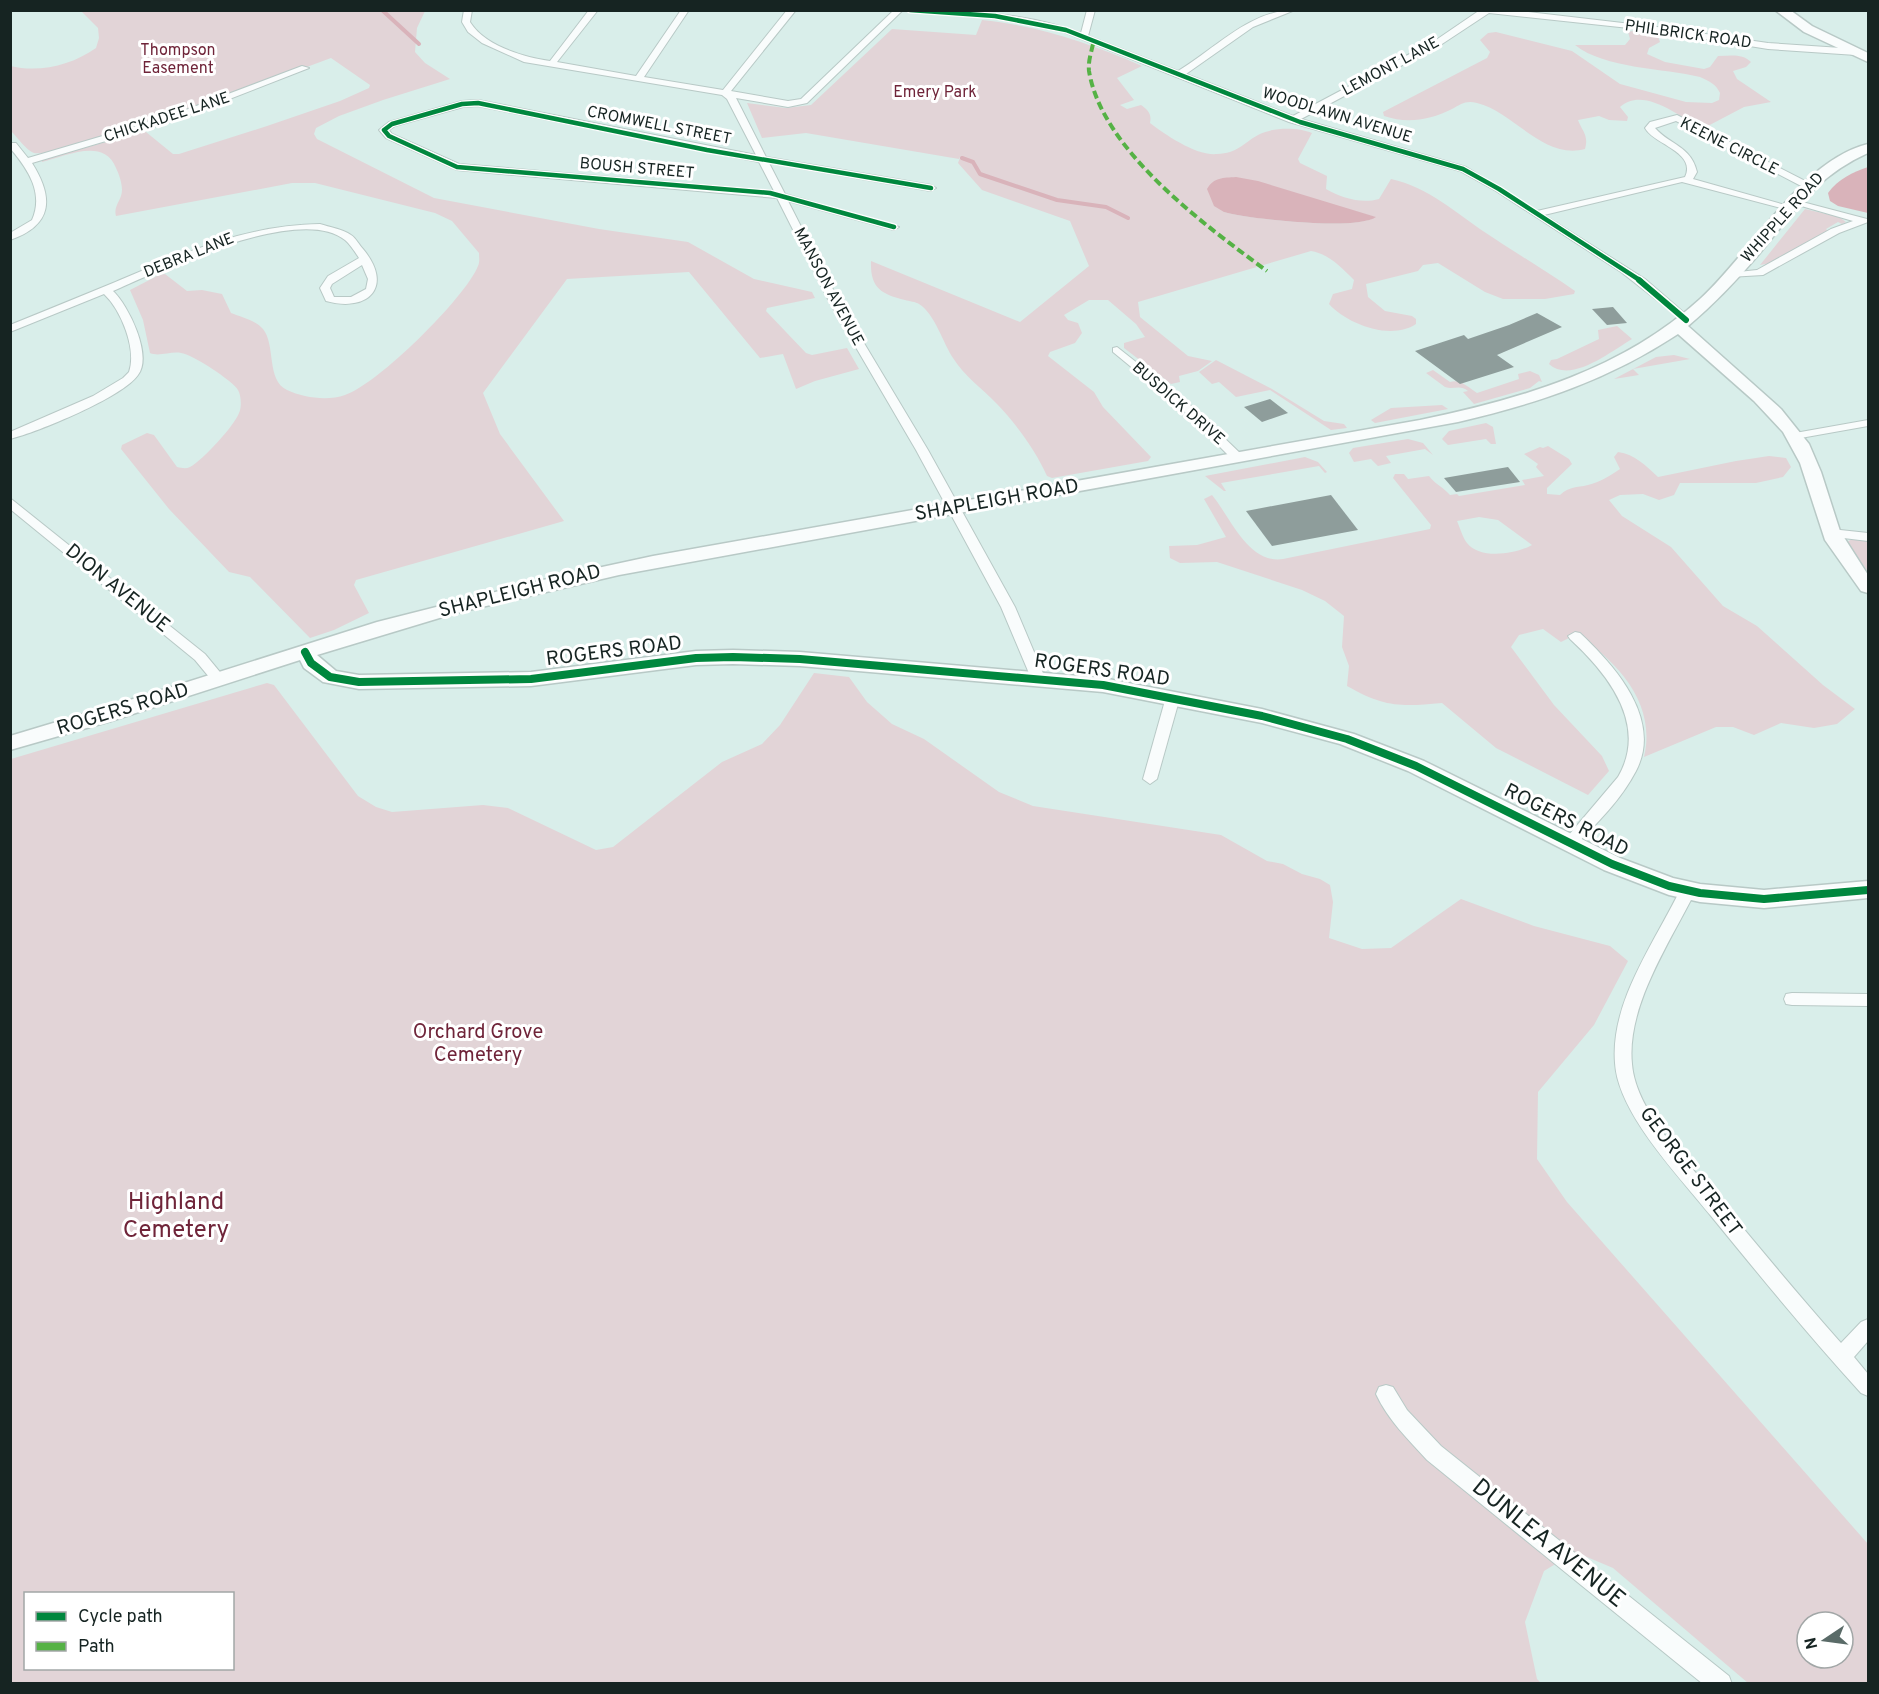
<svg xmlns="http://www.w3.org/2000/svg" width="1879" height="1694" viewBox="0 0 1879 1694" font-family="Overpass,sans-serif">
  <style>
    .green { fill: #e2d4d7; fill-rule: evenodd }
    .water { fill: #d9b3ba }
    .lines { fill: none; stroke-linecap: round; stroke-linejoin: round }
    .stream { stroke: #d9b3ba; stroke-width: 4 }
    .building { fill: #8e9d9b }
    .street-casing { stroke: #b8c9c6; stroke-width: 2 }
    .secondary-casing { stroke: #b8c9c6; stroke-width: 3 }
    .street { fill: #f9fcfc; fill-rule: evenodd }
    .secondary { fill: #f9fcfc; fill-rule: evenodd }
    .quiet { stroke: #55b245; stroke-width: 4; stroke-dasharray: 8 4; stroke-linecap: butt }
    .cycleway-far2-casing { stroke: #fff; stroke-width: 7 }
    .cycleway-far1-casing { stroke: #fff; stroke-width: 9 }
    .cycleway-casing { stroke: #fff; stroke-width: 11 }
    .cycleway-far2 { stroke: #00873e; stroke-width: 4.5 }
    .cycleway-far1 { stroke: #00873e; stroke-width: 6 }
    .cycleway { stroke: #00873e; stroke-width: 8 }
    .labels { text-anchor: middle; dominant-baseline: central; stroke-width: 6; stroke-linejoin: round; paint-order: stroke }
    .far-street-label { font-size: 16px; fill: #162422; stroke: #fff }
    .far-park-label { font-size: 16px; fill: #6f2439; stroke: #fff }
    .street-label { font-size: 20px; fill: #162422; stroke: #fff }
    .park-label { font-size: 20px; fill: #6f2439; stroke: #fff }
    .near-park-label { font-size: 24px; fill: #6f2439; stroke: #fff }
    .near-street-label { font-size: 24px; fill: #162422; stroke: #fff }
  </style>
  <rect width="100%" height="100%" fill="#d9eeea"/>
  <g class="green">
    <path d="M81,11H425L417,28L415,52L425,63L450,79L383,100L339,116L316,128L314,134L317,139L434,198L599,229L688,242L754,279L812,292L815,298L767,308L766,311L806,353L812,355L847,348L859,369L815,381L796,389L783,354L760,358L689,272L567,279L483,393L500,434L564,521L356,580L354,585L369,613L334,630L310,638L250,577L229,572L169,509L121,449L122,445L147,433L154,435L177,467C182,468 186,469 190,467C203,460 234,426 239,413C242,407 241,395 238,390C233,381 192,354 181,353C171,351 159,357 150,353L143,320L130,290L159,275L165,274L187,291L202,290L222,294L231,313C241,317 255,320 263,329C276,345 266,380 287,390C304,398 328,401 345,395C377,385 466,297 478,266C480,262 479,257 479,253L452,221L435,213L315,183H292L116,216C113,206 122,200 122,190C122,183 119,174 116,168C104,137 66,156 42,162V160L141,132H146L173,154H179L267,126L340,101L369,88L370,85L331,58C258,86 184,110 109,133C96,138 45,156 34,153C26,150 17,137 11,131L10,66C40,73 72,65 96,48L99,38L98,28Z"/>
    <path d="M982,20C1039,26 1090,43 1142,66L1117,78L1134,100L1120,105L1127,109L1141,105C1148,110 1152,114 1150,123C1166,135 1196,156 1217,154C1238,153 1242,144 1258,135C1272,127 1298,127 1312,133L1298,159L1300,163L1327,176L1326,189C1342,198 1361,204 1379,199L1391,179C1428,187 1456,213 1486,233C1516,253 1546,271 1575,291L1574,294L1545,299H1503L1485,292L1438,263L1423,265L1418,271L1366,284L1368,297L1385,311L1412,316L1416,319V324C1391,341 1347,324 1329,304L1333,294L1352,289L1354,280C1342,268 1329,254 1311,251L1138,302L1140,317L1188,356L1212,361L1198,371L1179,376L1180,382L1171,384L1124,348V343L1145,337L1136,324L1108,300H1089L1064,315L1068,320L1078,323L1082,333L1075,343L1050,352L1048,356L1094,392L1103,407L1151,457L1148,461L1052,478L1047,476C1036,451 1017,425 997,404C982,388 965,377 953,358C943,343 935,314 919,304C916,302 909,301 905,300C881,294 870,288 871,261L1020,322L1089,266L1070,221L982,190L958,163L961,155L959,159L806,133L762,138L747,103L786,108L811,105L892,29L976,35ZM1323,202L1375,217C1355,231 1250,219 1224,212Z"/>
    <path d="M1637,30L1657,34L1660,42L1649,48L1647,54L1665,62L1704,69L1710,67L1718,56C1730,56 1742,53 1751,62L1746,67L1733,71L1737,79L1771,102L1744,107L1704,128H1700C1679,116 1643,86 1620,107L1628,117L1627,121L1609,120L1599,116L1578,120C1582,131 1589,135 1585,149C1543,160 1514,112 1477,103C1466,100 1461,104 1452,109C1430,120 1407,124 1384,116L1383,112L1487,58L1490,52L1480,40L1488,33L1496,32L1572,51L1620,84L1686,102L1712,103L1719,100L1720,93C1716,84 1709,81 1700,77C1664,68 1605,69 1575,45H1625L1630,39L1628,32Z"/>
    <path d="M1805,209L1839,217L1846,222L1842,224L1838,222L1826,229L1828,231L1771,263L1760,265Z"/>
    <path d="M1617,326L1632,339C1610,352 1571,384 1549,364L1551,360L1557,359L1599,339L1598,330Z"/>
    <path d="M1674,355L1690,359L1633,369L1639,375L1614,379L1656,357Z"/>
    <path d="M1216,360L1272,389L1324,421L1344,424L1347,428L1331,430L1270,390L1236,397L1219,382L1212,384L1199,372Z"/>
    <path d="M1433,370L1450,382C1460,379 1468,387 1477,393L1519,379L1518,374L1530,371L1539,375L1542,382L1539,381L1530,388L1474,404L1463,392L1468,391C1460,384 1454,390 1445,387L1426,373Z"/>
    <path d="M1442,405L1448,409L1375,423L1371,420L1391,408Z"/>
    <path d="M1486,423L1493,427L1496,444H1491L1486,439L1448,445L1442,439L1449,431Z"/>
    <path d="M1408,439L1423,443L1433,455L1425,449L1386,456L1391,463L1378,466L1371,459L1354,462L1349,453L1353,448Z"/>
    <path d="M1548,446L1569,459L1572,464L1547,488V494L1560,495C1570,486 1576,488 1588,485C1600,482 1610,476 1620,469L1614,457L1618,452C1635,454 1646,466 1658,477L1736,461L1769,456L1786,458L1791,467L1783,477L1756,483H1680L1674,495L1659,500L1643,494L1620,495L1609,500L1622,516L1671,547L1723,606L1757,626L1823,685L1855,709L1837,724L1814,728L1781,723L1754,735L1733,727H1716L1644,757C1657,703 1617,662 1577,634L1561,642L1543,629L1519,635L1511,647L1554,705L1602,756L1609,771L1588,795L1496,748L1442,703C1400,707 1384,707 1347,686L1349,666L1342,647L1344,616L1325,601L1302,590L1217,562L1180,563L1170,558L1169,546L1197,545L1226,537L1204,499L1212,495C1231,518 1248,564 1283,559L1430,529L1431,525L1393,478L1395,474H1404L1408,479L1429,476C1435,484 1443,487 1450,495L1457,494L1459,496L1525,485L1522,480L1544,476L1536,467L1538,464L1524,454L1540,447L1543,448ZM1479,517L1498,520L1532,545C1516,554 1480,560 1467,543C1463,538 1460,528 1457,521Z"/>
    <path d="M1305,457L1318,462L1327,472L1325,473L1319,466L1221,483L1226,491H1224L1205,476Z"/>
    <path d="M1852,539L1868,541V572L1847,542Z"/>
    <path d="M814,673L849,677L867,702L892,724L924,739L999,792L1033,806L1221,835L1267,861L1283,864L1302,874L1320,879L1330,885L1333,902L1329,938L1362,949L1391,948L1461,899L1534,926L1610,946L1628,961L1594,1025L1538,1092L1537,1159L1567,1202L1868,1544V1683H1748L1613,1568L1575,1552L1544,1571L1525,1622L1537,1679L1541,1683L11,1684V759L267,683L274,685L358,796L376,807L392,812L483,805L508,808L596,850L613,847L722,762L762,744L780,725ZM26,1594H232V1668H26ZM1807,1622H1843V1658H1807Z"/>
  </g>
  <g class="water">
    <path d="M1868,167V213L1838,206L1830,201L1828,193C1838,179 1853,172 1868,167Z"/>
    <path d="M1236,177L1258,181L1376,217C1356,231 1249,219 1224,212L1214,206L1207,189C1214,177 1223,178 1236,177Z"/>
  </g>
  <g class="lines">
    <g class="stream">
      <path d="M382,10L419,44"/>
      <path d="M962,158L973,162L980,174L1057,200L1106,207L1128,218"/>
    </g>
  </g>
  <g class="building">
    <path d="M1613,307L1627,323L1607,325L1592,309Z"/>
    <path d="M1537,313L1562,327L1497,355L1514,367L1460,384L1415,351L1464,335L1468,339L1509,325Z"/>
    <path d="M1270,399L1288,413L1262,422L1244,407Z"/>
    <path d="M1508,467L1520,482L1456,492L1444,478Z"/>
    <path d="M1331,495L1358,530L1272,546L1246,511Z"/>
  </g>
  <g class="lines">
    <defs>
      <g id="street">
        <path d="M464,10H472L470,22C485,46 523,57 550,61L589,10H598L557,62L636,76L681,10H689L644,77L723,90L787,10H796L731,91L788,101L801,99L894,10H903L807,103L788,107L736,98L766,157L931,185L936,188L931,191L769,163L785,194L899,227L894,230L788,201L840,303L928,450L1015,607L1045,678L1043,681L1038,683L1031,678L1001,607L916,450L830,303L777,198L457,170L386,138L379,130L389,122L462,101L478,100L756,155L727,99L722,95L524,62L482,43L468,32L462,22ZM478,106L759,162L774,191L459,164L392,134L389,130L395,126L463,107Z"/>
        <path d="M906,10C964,10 1026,12 1081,33L1087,10H1095L1088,36L1178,71C1215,49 1250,10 1295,10L1253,27L1186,74L1293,116L1436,40L1480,10H1511L1657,27L1768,43L1856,49L1860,52L1856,55L1768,49L1657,31L1489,13L1442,44L1301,119L1466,167L1537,211L1685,177C1697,152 1653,144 1645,128L1650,122L1677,115L1811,184V188H1805L1676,121L1655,128C1670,145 1691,146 1697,172L1693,179L1792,207V211L1682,182L1544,215L1645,279L1690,318L1691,320L1686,323L1621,272L1496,191L1460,171L1289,122L1064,32L995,18Z"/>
        <path d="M302,66L309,68L173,121L32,163C54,198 53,225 10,240V233L32,220C44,193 28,169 10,148V143H16L28,158L167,117Z"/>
        <path d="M1791,199L1867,219L1868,222L1839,233L1763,275L1729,277V273L1757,270L1831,229L1853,221L1791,203Z"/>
        <path d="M320,224C329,227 343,229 351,235C356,238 359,245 363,249C394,286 369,313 326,301L320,288L328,276L359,258C355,252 350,244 345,240C300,203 159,271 113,291C128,305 153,355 138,375C123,397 38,432 10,439V432L93,396L123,378L129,372C137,349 121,310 104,294L10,332V325C45,311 79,297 113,283C182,254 244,225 320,224ZM362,265L368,279L366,289L351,297H334L330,288L332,284Z"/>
        <path d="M1117,347L1189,404L1242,455V461H1234L1181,408L1113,352V348Z"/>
        <path d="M1868,420V426L1795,439L1789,436L1795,433Z"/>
        <path d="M10,498L205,654L224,677L226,680L224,683H214L195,660L10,509Z"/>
        <path d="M1831,529L1868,533V541L1827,536L1825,533Z"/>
        <path d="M1575,632L1580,633C1615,666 1663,719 1636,771C1621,800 1597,823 1575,846H1565L1563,842L1618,777C1649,724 1607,673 1570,639L1568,636Z"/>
        <path d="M1173,692L1180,697L1157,779L1150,784L1143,779L1166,697Z"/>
        <path d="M1688,884L1693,886L1696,890C1671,941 1626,1006 1632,1064C1636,1114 1692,1166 1723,1204C1762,1251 1801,1298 1841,1343L1861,1322L1868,1319V1341L1854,1357L1868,1374V1396L1861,1393C1809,1336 1760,1276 1711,1216C1680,1177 1618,1114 1615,1063C1610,1002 1655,942 1680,890L1683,886Z"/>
        <path d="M1792,993L1868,994V1006L1792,1005L1786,1004L1784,999L1786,994Z"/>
        <path d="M1386,1385L1393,1387L1407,1410L1441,1446L1729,1676L1732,1684H1703L1427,1460C1408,1439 1388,1420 1376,1394L1379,1387Z"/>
      </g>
      <g id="secondary">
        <path d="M1775,10H1790L1812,26L1868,53V62L1804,32Z"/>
        <path d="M1868,144V153C1815,177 1795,211 1759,254C1737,280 1714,304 1688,326L1781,409L1809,444L1821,472L1840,531L1868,575V593L1861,591L1825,540L1800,463L1783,432L1754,401L1678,334C1608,380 1539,403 1458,422L619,575L456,613L317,655L336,671L359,675L531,672L696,651L733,650L800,652L1103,678L1262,709L1354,734L1424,761L1620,858L1673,878L1700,884L1764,890L1868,881V898L1764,908L1700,902L1669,895L1604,870L1408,771L1340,744L1262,723L1103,692L800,666L733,664L696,665L531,686L359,689L323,682L304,668L300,660L111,721L10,750V736L143,696L377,622L551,578L653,556L1420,420C1521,399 1622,370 1700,299C1751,253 1800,161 1868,144Z"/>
      </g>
    </defs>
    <use href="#street" class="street-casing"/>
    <use href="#secondary" class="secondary-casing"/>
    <use href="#street" class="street"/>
    <use href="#secondary" class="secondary"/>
    <path class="quiet" d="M1093,44C1091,53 1088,62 1089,71C1102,151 1206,226 1267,271"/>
    <defs>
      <g id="cycleway-far2">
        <path d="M910,10L995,16L1066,30L1300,122L1463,169L1499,189L1641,281"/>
        <path d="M894,227L770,193L457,167L389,136L384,130L392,124L462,104L478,103L707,150L931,188"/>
      </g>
      <path id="cycleway-far1" d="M1639,280L1686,320"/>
      <path id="cycleway" d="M305,652L311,663L330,677L359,682L531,679L696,658L733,657L800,659L1103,685L1262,716L1347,739L1416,766L1612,864L1669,886L1700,893L1764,899L1868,890"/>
    </defs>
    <use href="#cycleway-far2" class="cycleway-far2-casing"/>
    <use href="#cycleway-far1" class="cycleway-far1-casing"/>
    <use href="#cycleway" class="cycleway-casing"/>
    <use href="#cycleway-far2" class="cycleway-far2"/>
    <use href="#cycleway-far1" class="cycleway-far1"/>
    <use href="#cycleway" class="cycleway"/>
  </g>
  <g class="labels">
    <g class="far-street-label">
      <text transform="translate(1688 35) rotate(8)">PHILBRICK ROAD</text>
      <text transform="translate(1391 67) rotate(-28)">LEMONT LANE</text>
      <text transform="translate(1337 116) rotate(17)">WOODLAWN AVENUE</text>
      <text transform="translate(167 118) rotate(-18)">CHICKADEE LANE</text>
      <text transform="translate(659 126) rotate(11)">CROMWELL STREET</text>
      <text transform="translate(1729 147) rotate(27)">KEENE CIRCLE</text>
      <text transform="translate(637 169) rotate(5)">BOUSH STREET</text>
      <text transform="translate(1783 218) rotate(-48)">WHIPPLE ROAD</text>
      <text transform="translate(189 256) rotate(-22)">DEBRA LANE</text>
      <text transform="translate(828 287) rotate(62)">MANSON AVENUE</text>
      <text transform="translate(1178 404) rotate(41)">BUSDICK DRIVE</text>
    </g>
    <g class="far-park-label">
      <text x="178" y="51">Thompson<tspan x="178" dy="18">Easement</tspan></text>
      <text x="935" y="93">Emery Park</text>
    </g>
    <g class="street-label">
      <text transform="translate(997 501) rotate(-10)">SHAPLEIGH ROAD</text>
      <text transform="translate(117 589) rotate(39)">DION AVENUE</text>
      <text transform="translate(520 592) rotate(-14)">SHAPLEIGH ROAD</text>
      <text transform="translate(614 652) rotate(-7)">ROGERS ROAD</text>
      <text transform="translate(1102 671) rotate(8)">ROGERS ROAD</text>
      <text transform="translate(123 710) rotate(-17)">ROGERS ROAD</text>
      <text transform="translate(1566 821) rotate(27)">ROGERS ROAD</text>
      <text transform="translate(1690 1172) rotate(53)">GEORGE STREET</text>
    </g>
    <g class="park-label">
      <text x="478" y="1033">Orchard Grove<tspan x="478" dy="23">Cemetery</tspan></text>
    </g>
    <g class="near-park-label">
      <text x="176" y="1203">Highland<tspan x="176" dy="28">Cemetery</tspan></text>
    </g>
    <g class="near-street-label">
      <text transform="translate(1548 1544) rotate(39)">DUNLEA AVENUE</text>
    </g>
  </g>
  <rect width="1879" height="1694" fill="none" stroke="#162422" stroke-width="24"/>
  <rect x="24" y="1592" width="210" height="78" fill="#ffffff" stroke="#a2a7a7" stroke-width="1.5"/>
  <rect x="36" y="1612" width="30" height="9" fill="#00873e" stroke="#a2a7a7" stroke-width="1.5"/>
  <text x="78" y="1622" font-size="18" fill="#162422">Cycle path</text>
  <rect x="36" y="1642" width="30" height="9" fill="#55b245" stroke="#a2a7a7" stroke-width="1.5"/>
  <text x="78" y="1652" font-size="18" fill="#162422">Path</text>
  <g transform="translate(1825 1640) rotate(257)"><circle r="28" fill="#ffffff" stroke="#a2a7a7" stroke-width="1.5"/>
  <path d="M0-4.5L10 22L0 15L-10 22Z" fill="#5a6b68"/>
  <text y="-9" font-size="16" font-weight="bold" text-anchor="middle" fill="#162422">N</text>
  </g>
</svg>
